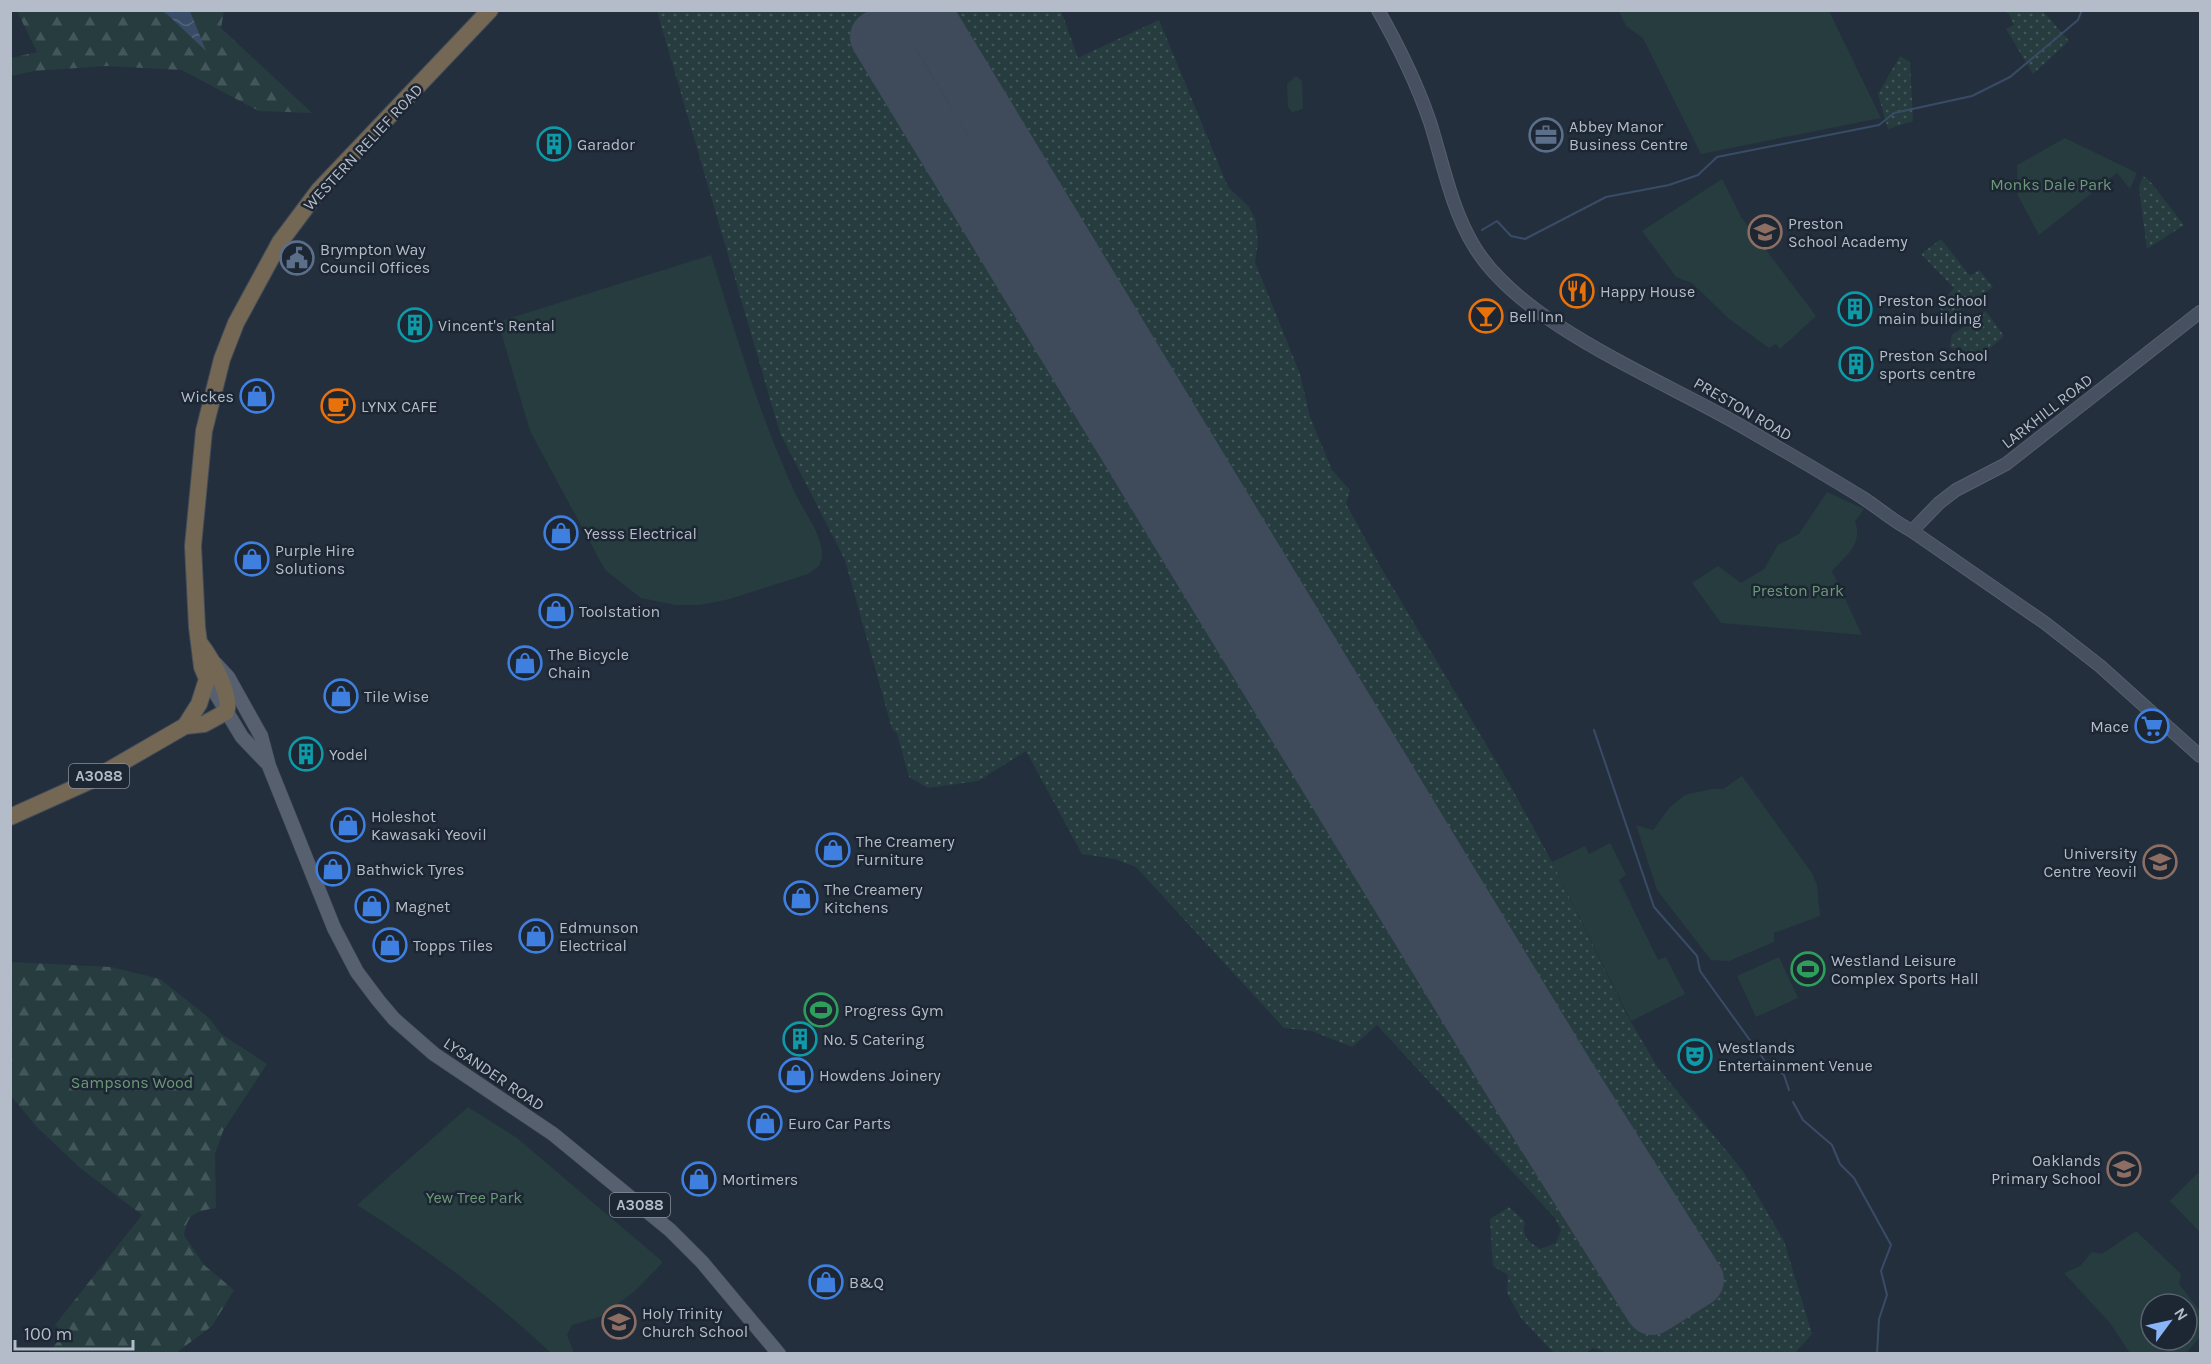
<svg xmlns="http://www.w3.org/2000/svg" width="2211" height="1364" viewBox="0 0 2211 1364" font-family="Karla,sans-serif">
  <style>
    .grass { fill: url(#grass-dots) }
    .forest { fill: url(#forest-firs) }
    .green { fill: #263c3f; fill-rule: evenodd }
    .water { fill: url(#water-waves) }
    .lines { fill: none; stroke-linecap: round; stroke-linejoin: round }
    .stream { stroke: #394c67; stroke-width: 2 }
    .runway { stroke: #3f4a5a; stroke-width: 54 }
    .secondary-casing { stroke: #565f6c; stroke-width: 14 }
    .primary-casing { stroke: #414a57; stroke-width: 15 }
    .highway-casing { stroke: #434c59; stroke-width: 18 }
    .secondary { stroke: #465061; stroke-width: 12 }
    .primary { stroke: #56606e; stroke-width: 14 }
    .highway { stroke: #746855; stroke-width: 16 }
    .labels { text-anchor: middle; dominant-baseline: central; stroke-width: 5; stroke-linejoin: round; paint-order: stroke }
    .shield { fill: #1d2633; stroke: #878f9c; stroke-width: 1.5 }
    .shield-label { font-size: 15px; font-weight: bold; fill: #b4bcc9 }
    .poi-label { font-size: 16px; fill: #b4bcc9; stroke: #1d2633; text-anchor: start }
    .street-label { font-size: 16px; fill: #b4bcc9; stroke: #1d2633 }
    .park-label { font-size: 16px; fill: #6b9a76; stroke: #1d2633 }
  </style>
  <defs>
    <pattern id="grass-dots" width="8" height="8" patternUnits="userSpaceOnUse" patternTransform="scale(1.5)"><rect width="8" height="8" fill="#263c3f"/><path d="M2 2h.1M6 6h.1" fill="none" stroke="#435659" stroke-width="1.8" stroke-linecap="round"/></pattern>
    <pattern id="forest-firs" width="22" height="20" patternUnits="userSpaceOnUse" patternTransform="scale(1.5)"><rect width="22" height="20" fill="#263c3f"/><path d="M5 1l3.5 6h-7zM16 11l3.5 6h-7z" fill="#435659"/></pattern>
    <pattern id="water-waves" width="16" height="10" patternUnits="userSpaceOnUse" patternTransform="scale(1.5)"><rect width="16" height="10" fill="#394c67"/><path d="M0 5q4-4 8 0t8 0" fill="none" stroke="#53647b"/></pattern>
  </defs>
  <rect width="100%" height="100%" fill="#242f3e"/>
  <g class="grass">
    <path d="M657,11H1061L1078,58L1159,20L1228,187L1249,207L1255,219L1258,242L1255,262L1300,374L1310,417L1332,470L1350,490L1346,504L1383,571L1509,783L1552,862L1628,1017L1658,1068L1743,1171L1784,1241L1812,1334L1795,1353L1612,1354L1593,1348L1586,1353H1554L1521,1318L1507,1293L1508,1275L1493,1266L1490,1219L1509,1207L1525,1222C1521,1237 1529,1242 1540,1249L1556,1243L1561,1230L1555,1218L1377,1025L1352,1047L1312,1031L1284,1028L1136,867L1115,859L1082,854L1026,751L978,781L928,788L909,777L897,733L892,729L845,560L780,433Z"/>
    <path d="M2004,11H2043L2069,41L2033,74L2006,29L2014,25L2009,14Z"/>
    <path d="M1900,56L1910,62L1913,121L1888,129L1878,94Z"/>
    <path d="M2143,176L2149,180L2184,225L2147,249L2139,188Z"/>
    <path d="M1941,239L1970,276L1979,270L1993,287L1948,319L1938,306L1954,288L1921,254Z"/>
    <path d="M1986,311L2004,336L1978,359L1950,347L1952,335Z"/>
  </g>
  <g class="forest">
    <path d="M17,11H224L221,28L312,113L259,111L182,70L106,66L34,71L11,76V58L37,52Z"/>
    <path d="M10,962L111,967L160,979L209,1018L221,1034L267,1064L223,1131L215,1154L216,1208C195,1212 188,1212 184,1235L204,1265L234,1290L212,1326L176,1353H48L64,1334L55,1325L142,1215L79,1167L37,1127L11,1096Z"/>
  </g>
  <g class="green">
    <path d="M1619,11H1829L1881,118L1701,154L1643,38L1626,26Z"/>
    <path d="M1296,76L1302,81L1303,109L1292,112L1288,107L1287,84Z"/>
    <path d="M2065,138L2137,173L2130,189L2117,173L2039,235L2018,196L2017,165Z"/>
    <path d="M1722,179L1741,217L1816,316L1780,349L1776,344L1769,348L1728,318L1692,283L1676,277L1642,231Z"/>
    <path d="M711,255C737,337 761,421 798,499C807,515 824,539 822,558L819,566L808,574L730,599L700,605H675L641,598L605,570L530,431L498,322Z"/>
    <path d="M1827,492L1864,509L1855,521C1863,544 1847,555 1832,571L1862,635L1721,623L1692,583L1718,566L1741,583L1764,569L1778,545L1799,534Z"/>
    <path d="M1742,776L1812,873L1817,885L1820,916L1774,933V942L1729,961L1711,960L1657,890L1636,825L1653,830L1670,807L1685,795L1711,789H1723Z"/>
    <path d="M1610,843L1626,875L1619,880L1658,960L1666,957L1685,994L1631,1021L1552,862L1585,846L1589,854Z"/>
    <path d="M1779,957L1798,998L1756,1017L1737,976Z"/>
    <path d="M468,1107L517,1138L663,1262L636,1290L602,1316L572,1325L567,1335L574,1353H551C491,1297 426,1248 357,1205Z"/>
    <path d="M2198,1173L2200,1175V1232L2170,1201Z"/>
    <path d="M2136,1231L2181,1274L2179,1284L2200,1311V1337L2186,1353H2130L2110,1323L2064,1273L2080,1266L2092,1252L2102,1254ZM2151,1304H2187V1340H2151Z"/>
  </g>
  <path class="water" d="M162,11H190L206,51L168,15Z"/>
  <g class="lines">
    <g class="stream">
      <path d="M1482,230L1497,221L1511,236L1525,239L1606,197L1669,185L1698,175L1717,157L1879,125L1894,113L1972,96L2010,77L2078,20L2082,10"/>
      <path d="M1594,730L1654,907L1697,956L1700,971L1765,1061L1784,1075L1789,1090"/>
      <path d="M1793,1102L1803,1120L1832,1145L1840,1164L1854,1178L1891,1245L1881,1271L1887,1295L1879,1319L1877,1354"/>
    </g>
    <g class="runway">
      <path d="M921,10L877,37L1520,1098L1565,1070L924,10"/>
      <path d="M1565,1070L1697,1280L1652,1308L1520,1098Z"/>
    </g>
    <defs>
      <g id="secondary">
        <path d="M1378,10C1398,45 1417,84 1430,122C1443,163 1451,208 1474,246C1522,327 1669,382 1750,431C1788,453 1826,475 1863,498C1880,509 1894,522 1912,531L2045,623L2100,666L2200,756"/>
        <path d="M1912,531L1939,503L1956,490L2006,464L2200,312"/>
      </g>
      <g id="primary">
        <path d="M216,664L228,677L261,736L269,766L334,928L357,972L378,1000L394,1019L434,1054L553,1134L670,1230L702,1262L779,1354"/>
        <path d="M207,679L242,737L266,762"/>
      </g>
      <g id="highway">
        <path d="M185,726L199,704L207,679L202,667L197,627L193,546L204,431L222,359L236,323L280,242L319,190L490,10"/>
        <path d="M10,817L90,781L185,726L204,724L226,712C233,697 211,658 201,645"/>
      </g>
    </defs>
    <use href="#secondary" class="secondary-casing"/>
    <use href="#primary" class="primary-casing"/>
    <use href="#highway" class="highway-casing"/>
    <use href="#secondary" class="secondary"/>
    <use href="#primary" class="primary"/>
    <use href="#highway" class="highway"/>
  </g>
  <defs>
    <symbol id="office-ring" viewBox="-11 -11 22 22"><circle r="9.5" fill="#1d2633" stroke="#5c6f8a" stroke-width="1.5"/><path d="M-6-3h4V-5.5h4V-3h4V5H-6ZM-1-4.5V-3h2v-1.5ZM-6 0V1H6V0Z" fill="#5c6f8a"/></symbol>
    <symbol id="building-ring" viewBox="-11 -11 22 22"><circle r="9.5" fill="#1d2633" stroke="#0f9aa8" stroke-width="1.5"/><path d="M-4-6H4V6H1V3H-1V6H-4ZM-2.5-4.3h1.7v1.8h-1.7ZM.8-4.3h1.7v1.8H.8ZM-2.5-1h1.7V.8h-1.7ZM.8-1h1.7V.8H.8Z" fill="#0f9aa8"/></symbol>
    <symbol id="school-ring" viewBox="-11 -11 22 22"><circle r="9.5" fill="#1d2633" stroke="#8d6e63" stroke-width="1.5"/><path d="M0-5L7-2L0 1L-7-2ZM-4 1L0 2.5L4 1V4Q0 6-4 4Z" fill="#8d6e63"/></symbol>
    <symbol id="civic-ring" viewBox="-11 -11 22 22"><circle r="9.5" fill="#1d2633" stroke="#5c6f8a" stroke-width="1.5"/><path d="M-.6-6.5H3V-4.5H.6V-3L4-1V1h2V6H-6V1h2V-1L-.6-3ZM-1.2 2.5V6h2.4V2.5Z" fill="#5c6f8a"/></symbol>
    <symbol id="restaurant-ring" viewBox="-11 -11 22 22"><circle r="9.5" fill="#1d2633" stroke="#e8710a" stroke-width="1.5"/><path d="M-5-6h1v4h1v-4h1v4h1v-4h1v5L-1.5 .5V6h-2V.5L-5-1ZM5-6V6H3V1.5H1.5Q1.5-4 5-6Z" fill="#e8710a"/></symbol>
    <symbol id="bar-ring" viewBox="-11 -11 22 22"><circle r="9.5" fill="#1d2633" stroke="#e8710a" stroke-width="1.5"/><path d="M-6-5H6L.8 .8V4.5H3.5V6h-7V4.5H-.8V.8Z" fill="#e8710a"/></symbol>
    <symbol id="shop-ring" viewBox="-11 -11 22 22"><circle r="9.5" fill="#1d2633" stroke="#3f7fe0" stroke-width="1.5"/><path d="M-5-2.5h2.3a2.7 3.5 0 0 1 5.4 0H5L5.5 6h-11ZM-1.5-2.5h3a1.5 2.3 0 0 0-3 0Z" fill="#3f7fe0"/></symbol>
    <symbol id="cafe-ring" viewBox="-11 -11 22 22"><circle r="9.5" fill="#1d2633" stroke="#e8710a" stroke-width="1.5"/><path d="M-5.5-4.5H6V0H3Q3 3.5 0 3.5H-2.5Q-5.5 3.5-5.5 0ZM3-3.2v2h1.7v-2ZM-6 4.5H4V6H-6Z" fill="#e8710a"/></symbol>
    <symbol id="supermarket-ring" viewBox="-11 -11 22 22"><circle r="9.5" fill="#1d2633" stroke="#3f7fe0" stroke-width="1.5"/><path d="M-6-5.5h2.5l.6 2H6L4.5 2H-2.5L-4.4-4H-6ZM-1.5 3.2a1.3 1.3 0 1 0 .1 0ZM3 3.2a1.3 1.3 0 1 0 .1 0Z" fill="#3f7fe0"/></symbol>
    <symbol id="university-ring" viewBox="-11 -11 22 22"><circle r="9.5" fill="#1d2633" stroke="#8d6e63" stroke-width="1.5"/><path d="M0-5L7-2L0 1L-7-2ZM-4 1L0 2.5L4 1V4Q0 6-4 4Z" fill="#8d6e63"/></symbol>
    <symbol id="stadium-ring" viewBox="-11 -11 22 22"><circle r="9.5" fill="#1d2633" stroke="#2e9e5b" stroke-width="1.5"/><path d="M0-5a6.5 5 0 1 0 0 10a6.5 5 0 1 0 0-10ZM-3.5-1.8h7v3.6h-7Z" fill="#2e9e5b"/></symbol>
    <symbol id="theatre-ring" viewBox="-11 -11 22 22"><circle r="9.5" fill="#1d2633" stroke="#0f9aa8" stroke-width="1.5"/><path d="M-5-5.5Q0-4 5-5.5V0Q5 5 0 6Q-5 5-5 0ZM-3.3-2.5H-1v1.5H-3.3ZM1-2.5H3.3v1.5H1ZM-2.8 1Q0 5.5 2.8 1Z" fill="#0f9aa8"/></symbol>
  </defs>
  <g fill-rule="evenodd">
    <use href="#office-ring" x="1527" y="116" width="38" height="38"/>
    <use href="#building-ring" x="535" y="125" width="38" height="38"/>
    <use href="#school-ring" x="1746" y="213" width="38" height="38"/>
    <use href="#civic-ring" x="278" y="239" width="38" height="38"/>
    <use href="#restaurant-ring" x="1558" y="272" width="38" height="38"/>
    <use href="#building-ring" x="1836" y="290" width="38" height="38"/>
    <use href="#bar-ring" x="1467" y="297" width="38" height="38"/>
    <use href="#building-ring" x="396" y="306" width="38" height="38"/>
    <use href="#building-ring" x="1837" y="345" width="38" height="38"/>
    <use href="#shop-ring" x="238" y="377" width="38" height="38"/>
    <use href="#cafe-ring" x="319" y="387" width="38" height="38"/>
    <use href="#shop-ring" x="542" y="514" width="38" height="38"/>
    <use href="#shop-ring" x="233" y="540" width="38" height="38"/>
    <use href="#shop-ring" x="537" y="592" width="38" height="38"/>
    <use href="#shop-ring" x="506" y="644" width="38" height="38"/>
    <use href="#shop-ring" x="322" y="677" width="38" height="38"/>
    <use href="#supermarket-ring" x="2133" y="707" width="38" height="38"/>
    <use href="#building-ring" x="287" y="735" width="38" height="38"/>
    <use href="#shop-ring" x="329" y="806" width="38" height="38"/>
    <use href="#shop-ring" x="814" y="831" width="38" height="38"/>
    <use href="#university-ring" x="2141" y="843" width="38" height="38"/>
    <use href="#shop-ring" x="314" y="850" width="38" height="38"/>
    <use href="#shop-ring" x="782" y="879" width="38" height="38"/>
    <use href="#shop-ring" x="353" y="887" width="38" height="38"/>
    <use href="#shop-ring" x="517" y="917" width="38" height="38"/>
    <use href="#shop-ring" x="371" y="926" width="38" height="38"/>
    <use href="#stadium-ring" x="1789" y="950" width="38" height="38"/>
    <use href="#stadium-ring" x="802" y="991" width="38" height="38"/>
    <use href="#building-ring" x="781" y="1020" width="38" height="38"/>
    <use href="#theatre-ring" x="1676" y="1037" width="38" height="38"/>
    <use href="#shop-ring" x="777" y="1056" width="38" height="38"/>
    <use href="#shop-ring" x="746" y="1104" width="38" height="38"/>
    <use href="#school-ring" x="2105" y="1150" width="38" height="38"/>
    <use href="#shop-ring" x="680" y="1160" width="38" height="38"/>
    <use href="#shop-ring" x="807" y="1263" width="38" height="38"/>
    <use href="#school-ring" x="600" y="1303" width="38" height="38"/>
  </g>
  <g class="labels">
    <g class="shield">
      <rect x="69" y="764" width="60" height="24" rx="4.5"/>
      <rect x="610" y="1193" width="60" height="24" rx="4.5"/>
    </g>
    <g class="shield-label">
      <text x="99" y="776">A3088</text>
      <text x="640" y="1205">A3088</text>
    </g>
    <g class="poi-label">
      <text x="1569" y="126">Abbey Manor<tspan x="1569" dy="18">Business Centre</tspan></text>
      <text x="577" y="144">Garador</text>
      <text x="1788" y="223">Preston<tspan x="1788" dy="18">School Academy</tspan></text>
      <text x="320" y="249">Brympton Way<tspan x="320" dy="18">Council Offices</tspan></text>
      <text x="1600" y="291">Happy House</text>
      <text x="1878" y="300">Preston School<tspan x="1878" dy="18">main building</tspan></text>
      <text x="1509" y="316">Bell Inn</text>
      <text x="438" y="325">Vincent's Rental</text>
      <text x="1879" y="355">Preston School<tspan x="1879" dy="18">sports centre</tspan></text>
      <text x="234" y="396" text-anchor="end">Wickes</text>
      <text x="361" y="406">LYNX CAFE</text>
      <text x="584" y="533">Yesss Electrical</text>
      <text x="275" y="550">Purple Hire<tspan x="275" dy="18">Solutions</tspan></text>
      <text x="579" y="611">Toolstation</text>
      <text x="548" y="654">The Bicycle<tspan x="548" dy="18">Chain</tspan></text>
      <text x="364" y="696">Tile Wise</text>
      <text x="2129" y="726" text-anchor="end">Mace</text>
      <text x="329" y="754">Yodel</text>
      <text x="371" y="816">Holeshot<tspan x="371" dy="18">Kawasaki Yeovil</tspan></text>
      <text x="856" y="841">The Creamery<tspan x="856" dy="18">Furniture</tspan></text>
      <text x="2137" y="853" text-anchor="end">University<tspan x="2137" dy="18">Centre Yeovil</tspan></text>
      <text x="356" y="869">Bathwick Tyres</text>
      <text x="824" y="889">The Creamery<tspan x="824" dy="18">Kitchens</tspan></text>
      <text x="395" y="906">Magnet</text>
      <text x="559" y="927">Edmunson<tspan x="559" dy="18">Electrical</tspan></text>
      <text x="413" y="945">Topps Tiles</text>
      <text x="1831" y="960">Westland Leisure<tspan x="1831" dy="18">Complex Sports Hall</tspan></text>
      <text x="844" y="1010">Progress Gym</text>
      <text x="823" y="1039">No. 5 Catering</text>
      <text x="1718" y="1047">Westlands<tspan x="1718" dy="18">Entertainment Venue</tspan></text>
      <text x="819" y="1075">Howdens Joinery</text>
      <text x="788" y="1123">Euro Car Parts</text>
      <text x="2101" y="1160" text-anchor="end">Oaklands<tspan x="2101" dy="18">Primary School</tspan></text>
      <text x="722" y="1179">Mortimers</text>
      <text x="849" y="1282">B&amp;Q</text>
      <text x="642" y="1313">Holy Trinity<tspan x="642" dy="18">Church School</tspan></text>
    </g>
    <g class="street-label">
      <text transform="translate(363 147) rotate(-47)">WESTERN RELIEF ROAD</text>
      <text transform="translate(1743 409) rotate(30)">PRESTON ROAD</text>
      <text transform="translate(2047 411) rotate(-38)">LARKHILL ROAD</text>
      <text transform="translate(494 1074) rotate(34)">LYSANDER ROAD</text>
    </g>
    <g class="park-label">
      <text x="2051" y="184">Monks Dale Park</text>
      <text x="1798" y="590">Preston Park</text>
      <text x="132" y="1082">Sampsons Wood</text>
      <text x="474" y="1197">Yew Tree Park</text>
    </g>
  </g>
  <rect width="2211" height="1364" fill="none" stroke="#b4bcc9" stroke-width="24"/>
  <g transform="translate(2169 1322) rotate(57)"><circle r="28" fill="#1d2633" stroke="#59626f" stroke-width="1.5"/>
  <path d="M0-4.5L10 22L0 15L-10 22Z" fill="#8ab4f8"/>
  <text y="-9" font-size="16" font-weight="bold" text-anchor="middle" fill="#b4bcc9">N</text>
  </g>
  <path d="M15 1340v9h118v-9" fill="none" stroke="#b4bcc9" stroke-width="3"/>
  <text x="24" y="1340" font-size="18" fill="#b4bcc9" stroke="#1d2633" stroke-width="4.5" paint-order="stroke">100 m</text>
</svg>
